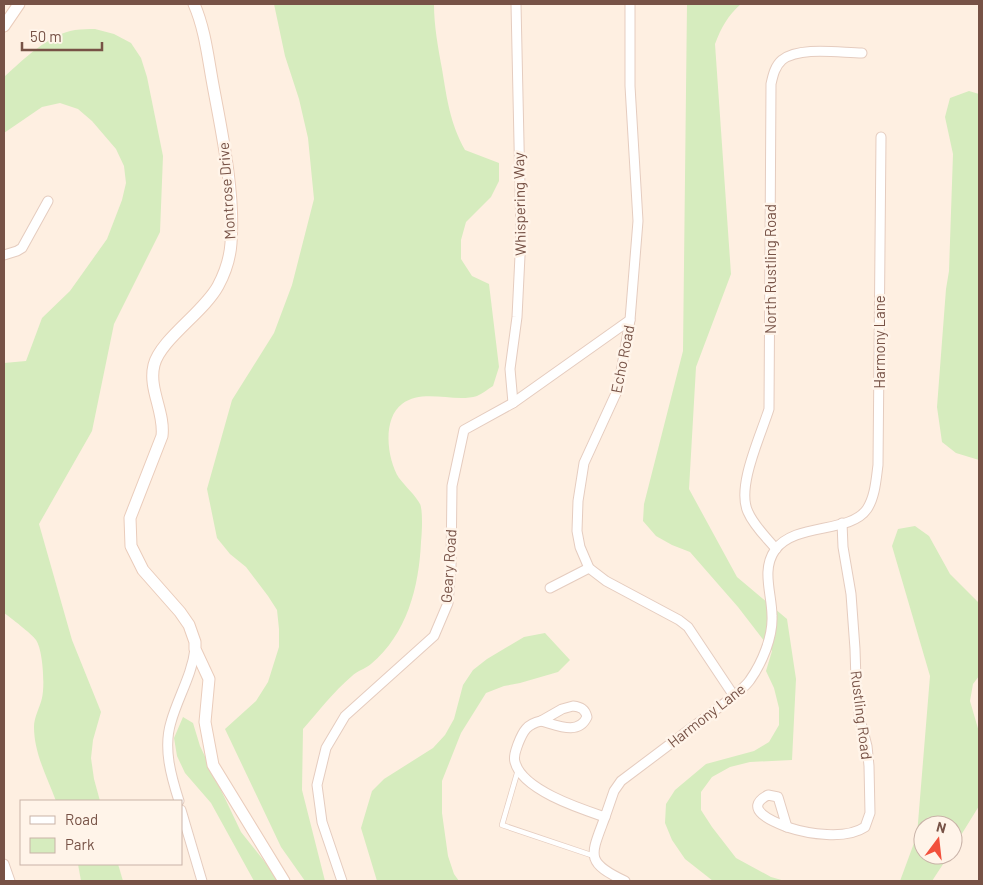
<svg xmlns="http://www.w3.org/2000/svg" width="983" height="885" viewBox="0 0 983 885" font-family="Barlow,sans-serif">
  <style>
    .green { fill: #d6ecbe }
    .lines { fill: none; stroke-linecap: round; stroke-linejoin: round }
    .lane-casing { stroke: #e5ccbf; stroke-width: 6 }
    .street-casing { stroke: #e5ccbf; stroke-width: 11 }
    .secondary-casing { stroke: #eaccbb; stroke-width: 13 }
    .lane { stroke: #fff; stroke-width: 4.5 }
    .street { stroke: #fff; stroke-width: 9 }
    .secondary { stroke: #fff; stroke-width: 11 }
    .labels { text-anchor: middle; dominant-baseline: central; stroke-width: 5; stroke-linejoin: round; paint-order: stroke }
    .street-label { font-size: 15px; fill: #775246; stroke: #fff4e9 }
  </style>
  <rect width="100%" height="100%" fill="#feefe1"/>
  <g class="green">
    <path d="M274,4H434C434,26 438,47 442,69C447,99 450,123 465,150L499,163V181L491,197L466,222L461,240V259L472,276L489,284L499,367L493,386C488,389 482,394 477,396C454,403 423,388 402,404C382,419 387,459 399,478C405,486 416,496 420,504C423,510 422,534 421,542C419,587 407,634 371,664C365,669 357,671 352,676C334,691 318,712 303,729L302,790L325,881H305L281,847L225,729L256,701L268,682L279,647V629L277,610L268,596L246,567L230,554L217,538L207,489L232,400L274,333L292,285L314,199L308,138L299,99L285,56Z"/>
    <path d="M687,4H741C728,15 721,28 715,44L731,274L696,367L689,489L737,577L787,619L796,679L792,760L750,762L730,767L712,777L701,792V810L712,827L736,858L771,877L785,881H713L685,859L672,840L665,823L666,804L675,790L706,764L754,751L769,742L779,725V708L774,688L766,671L772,651L738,607L690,552L672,545L656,536L643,521L644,504L683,351Z"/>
    <path d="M95,29L114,34L131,43L141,58L147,77L163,156L160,232L114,324L92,431L39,524L72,640L101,712L93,740L91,758L94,779L100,801H56C47,777 34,753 34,727C34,717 40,707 42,698C45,686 43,650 36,640C32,634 11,618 4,613V363L26,361L42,318L70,291L107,239L122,200L126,183L124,166L116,149L92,121L78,109L60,103L42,107L4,133V77C23,60 49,34 75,30C82,29 89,29 95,29Z"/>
    <path d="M969,91L979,94V460L956,453L942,442L937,407L946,289L949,271L953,154L945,117L950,98Z"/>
    <path d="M915,526L929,536L950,574L979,603V676L973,684L970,701L979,732V806L953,848V825H923V855H949L932,881H900L917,835L930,676L892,546L898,529Z"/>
    <path d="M545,633L570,660L558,672L520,683L504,686L486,693L461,733L442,781V813L448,856L454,874L459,881H377L361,828L372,791L384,779L433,748L445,735L454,719L463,685L473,670L487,659L524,637Z"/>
    <path d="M183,717L193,723L200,746L241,832L280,881H254L211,803L185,773L177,756L174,738Z"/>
    <path d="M78,864H118L123,881H81Z"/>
  </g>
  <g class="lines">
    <defs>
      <path id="lane" d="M518,770L502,825L594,856"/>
      <g id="street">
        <path d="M630,4V86L638,221L630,320L618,389L584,463L578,501L577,531L580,547L589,568L606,581L679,620L688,627L734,696"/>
        <path d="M4,255L17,251L22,248L48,201"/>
        <path d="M513,403L510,369L517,317L521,235L516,4"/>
        <path d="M776,549C766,537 754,526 748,512C736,487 761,435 769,409L771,84C773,75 775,66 782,60C800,46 841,53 862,53"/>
        <path d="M550,588L589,568"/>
        <path d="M573,706C581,707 585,709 587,717C578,736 557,725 541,721L562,709Z"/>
        <path d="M541,721C527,724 523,731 518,744C516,750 513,756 515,762C522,790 581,809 605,817L614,791L621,781L734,696C739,691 746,686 750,680C762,663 773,637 772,616C772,594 761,570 775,550C795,522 850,534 867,509C875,497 876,480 878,465L881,137"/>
        <path d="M768,795L778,797L787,827C774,822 741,809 768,795Z"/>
        <path d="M179,801C171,776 163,748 171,722C178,697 192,675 195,649"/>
        <path d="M181,810L202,881"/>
        <path d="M605,817C591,855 584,862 625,881"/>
        <path d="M787,827C808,834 846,840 865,827L870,813L869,766L867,746L859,715L856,681L855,649L851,594L843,547L842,523"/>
        <path d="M4,864L10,881"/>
        <path d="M342,881L322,822L317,785L326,748L345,716L434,636L448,603L451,567L452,486L464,430L513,403L630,320"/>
      </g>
      <g id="secondary">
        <path d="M194,4C205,29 208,58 213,85C222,134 235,193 231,243C230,258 225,273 218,286C204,312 160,340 154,365C148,389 165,412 162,436L130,518L131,546L143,570L180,612L189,625L195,642V649L209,679L205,722L213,765L284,881"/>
        <path d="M4,26L19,4"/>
      </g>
    </defs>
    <use href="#lane" class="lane-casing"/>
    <use href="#street" class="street-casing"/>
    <use href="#secondary" class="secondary-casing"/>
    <use href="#lane" class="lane"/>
    <use href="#street" class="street"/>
    <use href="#secondary" class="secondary"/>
  </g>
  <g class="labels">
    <g class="street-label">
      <text transform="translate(226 191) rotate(-94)">Montrose Drive</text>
      <text transform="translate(519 204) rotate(-91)">Whispering Way</text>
      <text transform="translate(770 269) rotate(-90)">North Rustling Road</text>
      <text transform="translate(879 342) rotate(-90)">Harmony Lane</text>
      <text transform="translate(622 359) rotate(-79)">Echo Road</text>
      <text transform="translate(448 566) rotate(-86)">Geary Road</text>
      <text transform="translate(706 715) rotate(-38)">Harmony Lane</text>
      <text transform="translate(862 715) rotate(83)">Rustling Road</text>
    </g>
  </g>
  <rect width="983" height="885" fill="none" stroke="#775246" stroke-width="10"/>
  <rect x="20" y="800" width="162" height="65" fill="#fff4e9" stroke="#c9b3a8"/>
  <rect x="30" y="816" width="25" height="8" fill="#ffffff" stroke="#c9b3a8"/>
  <text x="65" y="825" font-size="15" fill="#775246">Road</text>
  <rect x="30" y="838" width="25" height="15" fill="#d6ecbe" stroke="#c9b3a8"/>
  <text x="65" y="850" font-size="15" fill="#775246">Park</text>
  <g transform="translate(938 840) rotate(15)"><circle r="24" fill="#fff4e9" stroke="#c9b3a8"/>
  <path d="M0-4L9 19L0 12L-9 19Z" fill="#f2513c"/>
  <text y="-8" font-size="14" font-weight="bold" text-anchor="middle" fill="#775246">N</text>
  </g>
  <path d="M22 42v8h80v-8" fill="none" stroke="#775246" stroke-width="2.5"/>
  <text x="30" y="42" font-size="15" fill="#775246" stroke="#fff4e9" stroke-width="4" paint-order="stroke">50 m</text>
</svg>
